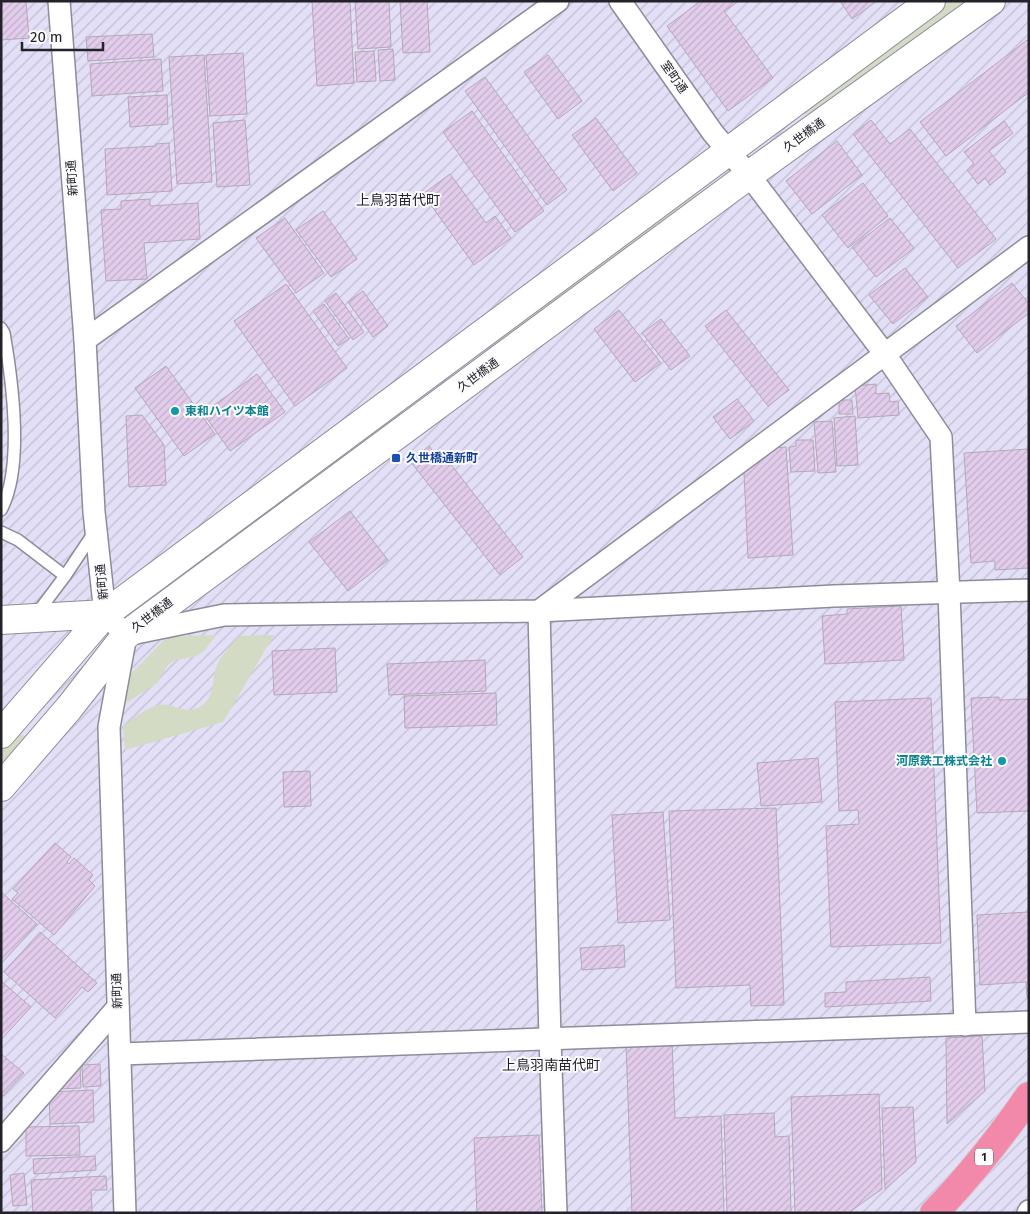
<svg xmlns="http://www.w3.org/2000/svg" width="1030" height="1214" viewBox="0 0 1030 1214" font-family="'Fira Sans','Noto Sans JP',sans-serif">
  <style>
    .industrial { fill: url(#industrial-furrows) }
    .grass { fill: #d3dbc4 }
    .building { fill: url(#building-hatch); stroke: #b3a9b7 }
    .lines { fill: none; stroke-linecap: round; stroke-linejoin: round }
    .service-casing { stroke: #8d8c9a; stroke-width: 14 }
    .minor-casing { stroke: #8d8c9a; stroke-width: 24 }
    .tertiary-casing { stroke: #8d8c9a; stroke-width: 30 }
    .motorway-casing { stroke: #d3d3d4; stroke-width: 30 }
    .service { stroke: #fff; stroke-width: 11 }
    .minor { stroke: #fff; stroke-width: 21 }
    .tertiary { stroke: #fff; stroke-width: 28 }
    .motorway { stroke: #f289aa; stroke-width: 28 }
    .culture-dot { fill: #0f9aa8; stroke: #fbfbfe; stroke-width: 2 }
    .transit-dot { fill: #1a4fb4; stroke: #fbfbfe; stroke-width: 2 }
    .labels { text-anchor: middle; dominant-baseline: central; stroke-width: 4; stroke-linejoin: round; paint-order: stroke }
    .shield { fill: #fbfbfe; stroke: #646368; stroke-width: 1 }
    .shield-label { font-size: 11px; font-weight: bold; fill: #232228 }
    .street-label { font-size: 12px; fill: #232228; stroke: #fbfbfe }
    .culture-label { font-size: 12px; font-weight: bold; fill: #0d838f; stroke: #fbfbfe; text-anchor: start }
    .transit-label { font-size: 12px; font-weight: bold; fill: #164399; stroke: #fbfbfe; text-anchor: start }
    .neighbourhood-label { font-size: 14px; fill: #232228; stroke: #fbfbfe }
  </style>
  <defs>
    <pattern id="industrial-furrows" width="10" height="10" patternUnits="userSpaceOnUse" patternTransform="scale(1.25)"><rect width="10" height="10" fill="#e2dff6"/><path d="M-1 1l2-2M0 10L10 0M9 11l2-2" fill="none" stroke="#c2bfd3"/></pattern>
    <pattern id="building-hatch" width="6" height="6" patternUnits="userSpaceOnUse" patternTransform="scale(1.25)"><rect width="6" height="6" fill="#e2cceb"/><path d="M-1 1l2-2M0 6l6-6M5 7l2-2" fill="none" stroke="#c2afca"/></pattern>
  </defs>
  <rect width="100%" height="100%" fill="#eeecfc"/>
  <rect class="industrial" x="1" y="1" width="1028" height="1212"/>
  <g class="grass">
    <path d="M949,1H963L962,4L808,114H804L801,112L802,107Z"/>
    <path d="M693,189L698,194L697,197L496,345H492L490,343Z"/>
    <path d="M398,407L404,412L403,415L243,531H239L237,529Z"/>
    <path d="M216,635L204,651L193,657L173,661L167,666L158,682L122,706L125,680L167,637Z"/>
    <path d="M274,635L223,722L125,750L123,726C133,719 145,709 157,705C174,701 186,719 205,703C215,694 212,675 218,663C223,653 232,644 240,636Z"/>
    <path d="M19,733L25,737V739L1,767V752Z"/>
  </g>
  <g class="building">
    <path d="M1,1H26L29,38L1,40Z"/>
    <path d="M312,1H350L354,83L317,86Z"/>
    <path d="M355,1H389L391,47L358,49Z"/>
    <path d="M400,1H427L430,52L403,53Z"/>
    <path d="M701,1H739L724,11L773,78L728,111L667,26Z"/>
    <path d="M840,1H877L852,19Z"/>
    <path d="M152,34L154,57L88,61L86,37Z"/>
    <path d="M1027,40L1029,42V92L946,156L920,122Z"/>
    <path d="M393,49L395,80L380,81L378,50Z"/>
    <path d="M374,51L376,81L357,82L355,52Z"/>
    <path d="M243,53L247,114L210,116L206,55Z"/>
    <path d="M204,55L212,182L177,184L169,57Z"/>
    <path d="M548,55L582,101L558,119L524,72Z"/>
    <path d="M161,59L163,91L92,96L90,64Z"/>
    <path d="M485,77L567,190L547,205L465,91Z"/>
    <path d="M167,95L168,124L130,127L128,97Z"/>
    <path d="M472,111L544,211L515,232L443,132Z"/>
    <path d="M596,118L637,173L613,191L572,135Z"/>
    <path d="M245,120L250,185L217,187L213,123Z"/>
    <path d="M871,120L890,144L910,129L996,239L958,268L853,134Z"/>
    <path d="M1004,121L1013,133L989,151L1006,172L990,185L985,178L978,184L967,170L974,164L964,152Z"/>
    <path d="M837,141L862,175L812,214L786,181Z"/>
    <path d="M169,143L172,191L107,195L105,149L156,146V144Z"/>
    <path d="M450,174L486,223L495,216L511,238L474,265L423,194Z"/>
    <path d="M863,183L888,216L848,248L822,215Z"/>
    <path d="M150,199V206L198,203L200,239L144,243L147,279L106,281L101,210L121,209V201Z"/>
    <path d="M323,211L357,259L331,277L296,230Z"/>
    <path d="M285,218L324,273L296,293L256,238Z"/>
    <path d="M890,218L914,248L876,277L852,247Z"/>
    <path d="M905,268L928,297L893,324L869,295Z"/>
    <path d="M1012,283L1029,304V313L977,353L956,326Z"/>
    <path d="M286,284L347,368L295,406L234,321Z"/>
    <path d="M363,291L388,326L373,337L348,302Z"/>
    <path d="M336,293L364,332L353,340L325,301Z"/>
    <path d="M324,304L349,339L338,346L313,311Z"/>
    <path d="M619,310L661,363L635,382L594,329Z"/>
    <path d="M726,310L789,390L768,406L705,326Z"/>
    <path d="M661,319L690,356L671,370L642,333Z"/>
    <path d="M166,366L215,434L184,456L135,388Z"/>
    <path d="M257,374L285,412L230,451L203,413Z"/>
    <path d="M876,384V394L889,393L890,402L898,401L899,415L858,418L855,386Z"/>
    <path d="M737,399L754,421L730,439L713,417Z"/>
    <path d="M839,400H852L853,414H839Z"/>
    <path d="M142,415L164,445L166,485L129,487L126,416Z"/>
    <path d="M855,416L858,465L837,466L834,418Z"/>
    <path d="M832,421L836,472L818,473L814,422Z"/>
    <path d="M796,440H813L815,471L791,472L789,447L796,446Z"/>
    <path d="M429,446L437,456L442,453L523,557L500,575L410,461Z"/>
    <path d="M786,447L793,555L748,558L744,472L771,448Z"/>
    <path d="M1029,449V568L995,570V561L971,563L964,453Z"/>
    <path d="M350,511L388,560L348,591L309,542Z"/>
    <path d="M901,606L904,660L825,664L822,616L847,614V609Z"/>
    <path d="M335,648L337,692L274,695L272,651Z"/>
    <path d="M485,660L486,691L389,695L387,664Z"/>
    <path d="M496,693L497,725L405,728L404,696Z"/>
    <path d="M999,697V700L1028,699L1029,811L977,813L971,698Z"/>
    <path d="M931,698L941,943L831,947L826,826L859,824L858,810L839,811L835,702Z"/>
    <path d="M818,758L822,802L761,806L757,763Z"/>
    <path d="M310,771L311,806L284,807L283,772Z"/>
    <path d="M776,808L784,1005L751,1006L750,985L676,988L669,811Z"/>
    <path d="M663,812L670,920L618,923L612,815Z"/>
    <path d="M55,843L71,857L67,862L69,864L74,858L93,875L89,880L95,886L54,935L12,899L18,893L13,889Z"/>
    <path d="M1,892L37,924L1,964Z"/>
    <path d="M1029,912V997H1027L1026,982L980,985L977,915Z"/>
    <path d="M40,932L97,983L88,992L82,987L55,1018L4,972Z"/>
    <path d="M624,945L625,967L582,970L580,948Z"/>
    <path d="M930,977L931,1001L825,1007V993L846,992V982Z"/>
    <path d="M1,981L31,1007L1,1040Z"/>
    <path d="M982,1036L985,1091L947,1124L946,1038Z"/>
    <path d="M672,1041L675,1118L721,1116L724,1213H632L626,1043Z"/>
    <path d="M1,1054L24,1073L3,1096L1,1094Z"/>
    <path d="M100,1064L101,1086L83,1087L82,1065Z"/>
    <path d="M80,1066L81,1088L58,1089Z"/>
    <path d="M93,1090L94,1122L50,1124L49,1092Z"/>
    <path d="M879,1094L882,1189L848,1213H795L791,1097Z"/>
    <path d="M913,1107L916,1162L885,1189L882,1108Z"/>
    <path d="M774,1113L775,1137L789,1136L791,1213H727L724,1115Z"/>
    <path d="M79,1126L80,1155L26,1156V1127Z"/>
    <path d="M539,1135L542,1213H477L474,1138Z"/>
    <path d="M95,1156L96,1170L34,1174L33,1159Z"/>
    <path d="M24,1173L27,1205L13,1206L10,1175Z"/>
    <path d="M106,1176L107,1190H91L92,1211L33,1213L31,1180Z"/>
  </g>
  <g class="lines">
    <defs>
      <g id="service">
        <path d="M1,328L4,333C12,379 24,468 1,510"/>
        <path d="M1,532L18,540L65,576"/>
        <path d="M35,616L65,576L95,531"/>
      </g>
      <g id="minor">
        <path d="M59,1L85,340L94,512L105,614L126,635L109,727L125,1213"/>
        <path d="M620,1L713,133L749,175L884,353L941,437L949,593L965,1025"/>
        <path d="M85,340L558,1"/>
        <path d="M539,611L1029,247"/>
        <path d="M539,611L550,1039L556,1213"/>
        <path d="M131,634L224,615L539,611L834,596L1029,590"/>
        <path d="M120,1054L1029,1022"/>
        <path d="M1,1141L118,1007"/>
        <path d="M1028,1213L1029,1211"/>
      </g>
      <g id="tertiary">
        <path d="M1,620L105,614"/>
        <path d="M1,734L105,614L931,1"/>
        <path d="M1,787L69,708L126,635L749,175L991,1"/>
      </g>
      <path id="motorway" d="M934,1213C969,1177 1000,1138 1029,1096"/>
    </defs>
    <use href="#service" class="service-casing"/>
    <use href="#minor" class="minor-casing"/>
    <use href="#tertiary" class="tertiary-casing"/>
    <use href="#motorway" class="motorway-casing"/>
    <use href="#service" class="service"/>
    <use href="#minor" class="minor"/>
    <use href="#tertiary" class="tertiary"/>
    <use href="#motorway" class="motorway"/>
  </g>
  <g class="culture-dot">
    <circle cx="175" cy="411" r="5"/>
    <circle cx="1002" cy="761" r="5"/>
  </g>
  <rect class="transit-dot" x="391" y="453" width="10" height="10" rx="2.5"/>
  <g class="labels">
    <rect class="shield" x="975" y="1148.5" width="18" height="17" rx="4"/>
    <g class="shield-label">
      <text x="984" y="1157">1</text>
    </g>
    <g class="street-label">
      <text transform="translate(674 77) rotate(55)">室町通</text>
      <text transform="translate(804 135) rotate(-36)">久世橋通</text>
      <text transform="translate(72 178) rotate(-94)">新町通</text>
      <text transform="translate(478 375) rotate(-36)">久世橋通</text>
      <text transform="translate(102 582) rotate(-96)">新町通</text>
      <text transform="translate(152 615) rotate(-37)">久世橋通</text>
      <text transform="translate(117 991) rotate(-92)">新町通</text>
    </g>
    <g class="culture-label">
      <text x="185" y="411">東和ハイツ本館</text>
      <text x="992" y="761" text-anchor="end">河原鉄工株式会社</text>
    </g>
    <g class="transit-label">
      <text x="406" y="458">久世橋通新町</text>
    </g>
    <g class="neighbourhood-label">
      <text x="398" y="200">上鳥羽苗代町</text>
      <text x="551" y="1065">上鳥羽南苗代町</text>
    </g>
  </g>
  <rect width="1030" height="1214" fill="none" stroke="#232228" stroke-width="5"/>
  <path d="M22 42v8h81v-8" fill="none" stroke="#232228" stroke-width="2.5"/>
  <text x="30" y="42" font-size="15" fill="#232228" stroke="#fbfbfe" stroke-width="4" paint-order="stroke">20 m</text>
</svg>
